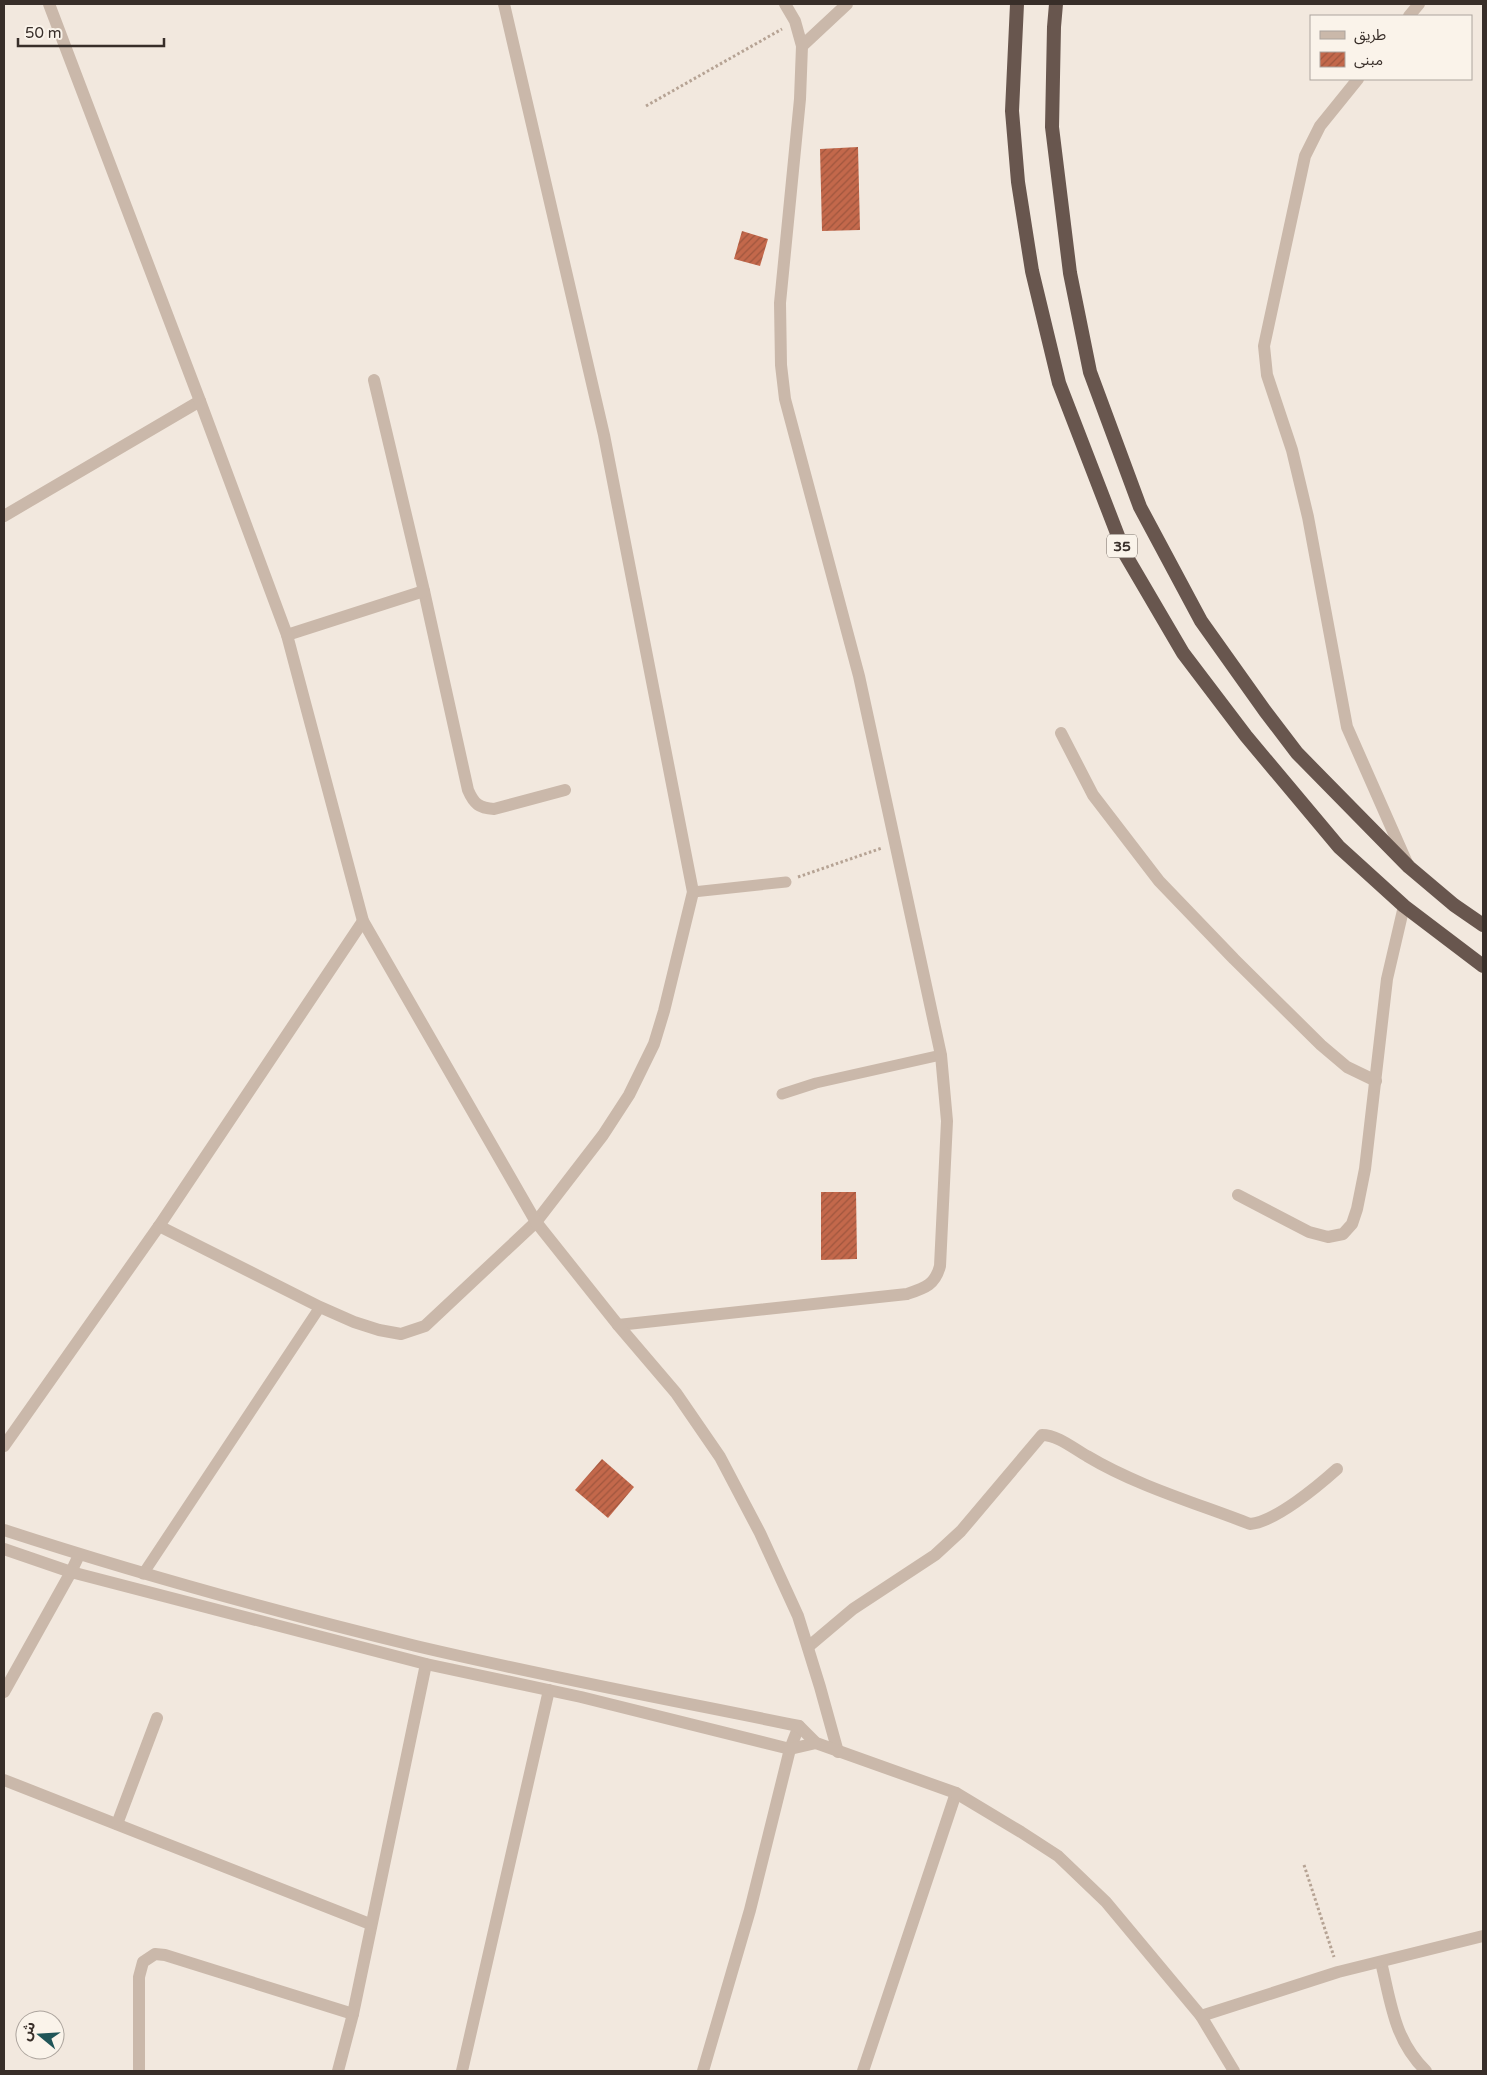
<svg xmlns="http://www.w3.org/2000/svg" width="1487" height="2075" viewBox="0 0 1487 2075" font-family="'Varela Round','Noto Sans Arabic',sans-serif">
  <style>
    .building { fill: url(#building-hatch) }
    .lines { fill: none; stroke-linecap: round; stroke-linejoin: round }
    .path { stroke: #b6a394; stroke-width: 3; stroke-dasharray: 2.5 2.5; stroke-linecap: butt }
    .service { stroke: #cab8aa; stroke-width: 11 }
    .minor { stroke: #cab8aa; stroke-width: 12 }
    .tertiary { stroke: #cab8aa; stroke-width: 12 }
    .trunk { stroke: #68564e; stroke-width: 14 }
    .labels { text-anchor: middle; dominant-baseline: central; stroke-width: 4.5; stroke-linejoin: round; paint-order: stroke }
    .shield { fill: #faf3ea; stroke: #726963; stroke-width: 1 }
    .shield-label { font-size: 14px; font-weight: bold; fill: #382e29 }
  </style>
  <defs>
    <pattern id="building-hatch" width="6" height="6" patternUnits="userSpaceOnUse" patternTransform="scale(1.25)"><rect width="6" height="6" fill="#c3684b"/><path d="M-1 1l2-2M0 6l6-6M5 7l2-2" fill="none" stroke="#9f563e"/></pattern>
  </defs>
  <rect width="100%" height="100%" fill="#f2e8de"/>
  <g class="building">
    <path d="M858,147L860,230L822,231L820,149Z"/>
    <path d="M742,231L768,239L760,266L734,259Z"/>
    <path d="M821,1192H856L857,1259L821,1260Z"/>
    <path d="M602,1459L634,1487L608,1518L575,1490Z"/>
  </g>
  <g class="lines">
    <g class="path">
      <path d="M646,106L782,29"/>
      <path d="M798,877L882,848"/>
      <path d="M1304,1865L1334,1957"/>
    </g>
    <g class="service">
      <path d="M693,892L786,882"/>
      <path d="M782,1094L816,1083L941,1055"/>
      <path d="M143,1574L320,1307"/>
    </g>
    <g class="minor">
      <path d="M1409,16L1419,4"/>
      <path d="M802,46L847,4"/>
      <path d="M1358,79L1320,126L1305,156L1264,346L1267,375L1292,450L1308,517L1347,727L1407,863"/>
      <path d="M374,380L424,591L468,790C474,804 479,808 494,809L565,790"/>
      <path d="M4,516L200,401"/>
      <path d="M287,635L424,591"/>
      <path d="M1061,733L1093,795L1159,881L1234,959L1321,1045L1347,1067L1376,1081"/>
      <path d="M1238,1195L1309,1232L1328,1237L1343,1234L1352,1224L1357,1209L1365,1169L1387,979L1404,906"/>
      <path d="M159,1226L320,1307L354,1322L379,1330L401,1334L425,1326L536,1222L603,1135L629,1095L654,1044L664,1011L693,892L604,435L504,4"/>
      <path d="M618,1325L907,1294C925,1288 935,1285 940,1266L947,1121L941,1055L859,676L785,399L781,365L780,303L800,99L802,46L795,21L785,4"/>
      <path d="M4,1446L159,1226L363,921"/>
      <path d="M808,1647L853,1609L935,1555L961,1531L1042,1435C1058,1435 1074,1449 1087,1456C1137,1486 1196,1503 1250,1524C1275,1522 1318,1486 1337,1469"/>
      <path d="M4,1692L71,1572L79,1555"/>
      <path d="M4,1780L370,1924"/>
      <path d="M117,1824L157,1718"/>
      <path d="M1381,1962C1391,2003 1394,2040 1426,2071"/>
      <path d="M1201,2016L1338,1972L1483,1936"/>
      <path d="M139,2071V1977L143,1962L155,1954L165,1955L353,2014"/>
      <path d="M338,2071L353,2014L426,1664"/>
      <path d="M462,2071L549,1690"/>
      <path d="M703,2071L750,1910L790,1749L799,1726"/>
      <path d="M863,2071L956,1793"/>
    </g>
    <g class="tertiary">
      <path d="M49,4L200,401L287,635L363,921L536,1222L618,1325L676,1393L720,1457L760,1533L798,1616L820,1687L838,1752"/>
      <path d="M4,1530C139,1574 277,1612 416,1646C543,1676 671,1700 799,1726L816,1743L956,1793L1021,1832L1058,1856L1106,1902L1201,2016L1234,2071"/>
      <path d="M4,1549L71,1572L426,1664L581,1697L790,1749L816,1743"/>
    </g>
    <g class="trunk">
      <path d="M1017,4L1012,111L1018,182L1032,271L1059,383L1125,554L1183,653L1246,736L1339,847L1404,906L1483,966"/>
      <path d="M1056,4L1054,27L1052,127L1070,273L1090,372L1140,507L1201,621L1265,711L1297,753L1409,867L1454,905L1483,925"/>
    </g>
  </g>
  <g class="labels">
    <rect class="shield" x="1107" y="534.5" width="30" height="23" rx="4"/>
    <g class="shield-label">
      <text x="1122" y="546">35</text>
    </g>
  </g>
  <rect width="1487" height="2075" fill="none" stroke="#382e29" stroke-width="10"/>
  <rect x="1310" y="15" width="162" height="65" fill="#faf3ea" stroke="#aca49d"/>
  <rect x="1320" y="31" width="25" height="8" fill="#cab8aa" stroke="#aca49d"/>
  <text x="1354" y="40" font-size="15" fill="#382e29">طريق</text>
  <rect x="1320" y="52" width="25" height="15" fill="url(#building-hatch)" stroke="#aca49d"/>
  <text x="1354" y="65" font-size="15" fill="#382e29">مبنى</text>
  <g transform="translate(40 2035) rotate(288)"><circle r="24" fill="#faf3ea" stroke="#aca49d"/>
  <path d="M0-4L9 19L0 12L-9 19Z" fill="#205558"/>
  <text y="-8" font-size="14" font-weight="bold" text-anchor="middle" fill="#382e29">ش</text>
  </g>
  <path d="M18 38v8h146v-8" fill="none" stroke="#382e29" stroke-width="2.5"/>
  <text x="25" y="38" font-size="15" fill="#382e29" stroke="#faf3ea" stroke-width="4" paint-order="stroke">50 m</text>
</svg>
